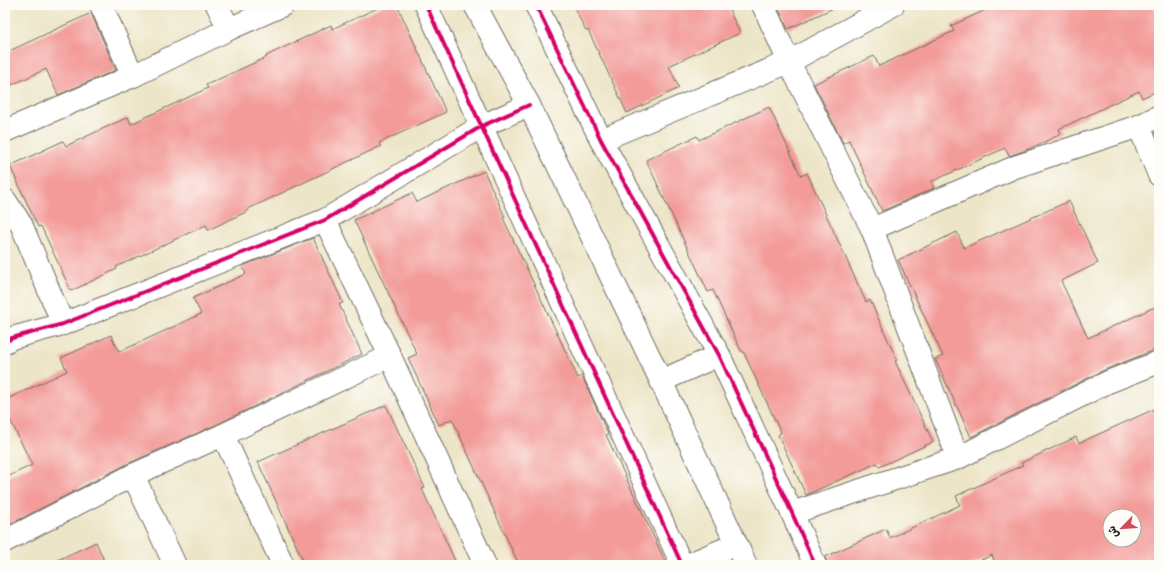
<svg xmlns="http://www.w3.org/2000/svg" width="1164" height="570" viewBox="0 0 1164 570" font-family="'Playpen Sans','Playpen Sans Arabic',sans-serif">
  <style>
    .building { fill: #f39b99; fill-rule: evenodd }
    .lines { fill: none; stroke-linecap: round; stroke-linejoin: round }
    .minor-casing { stroke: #6f6c62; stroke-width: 24 }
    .minor { stroke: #fff; stroke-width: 22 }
    .cycleway-casing { stroke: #fdfcf7; stroke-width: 6 }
    .cycleway { stroke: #d6006c; stroke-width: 4 }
  </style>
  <rect width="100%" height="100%" fill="#fdfcf7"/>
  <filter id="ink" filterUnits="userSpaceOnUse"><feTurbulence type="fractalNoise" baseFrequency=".025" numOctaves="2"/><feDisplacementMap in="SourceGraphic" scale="8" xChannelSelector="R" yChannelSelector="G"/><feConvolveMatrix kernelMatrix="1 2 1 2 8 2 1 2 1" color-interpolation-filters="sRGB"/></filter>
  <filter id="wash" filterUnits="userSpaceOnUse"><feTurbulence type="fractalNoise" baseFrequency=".012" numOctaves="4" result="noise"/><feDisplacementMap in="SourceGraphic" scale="16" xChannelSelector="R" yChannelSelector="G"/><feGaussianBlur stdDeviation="0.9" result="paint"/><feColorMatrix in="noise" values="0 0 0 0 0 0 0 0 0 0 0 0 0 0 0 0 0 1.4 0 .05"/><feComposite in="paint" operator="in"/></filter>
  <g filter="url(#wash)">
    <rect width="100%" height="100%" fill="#ede5c7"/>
    <g id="blocks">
      <g class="building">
        <path d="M384,5H397L446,112L379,143L381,146L248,209V211L208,230L206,225L116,267L117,269L71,291L41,226L38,227L10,166L63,141L66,146L128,117L131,124L208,88L206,85L267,57L266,56L331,25L332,29Z"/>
        <path d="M573,5H727L740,33L669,66L679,88L627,113L588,30L586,31Z"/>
        <path d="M777,5H840L788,29Z"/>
        <path d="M996,5H1153L1159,18V90L1142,98L1139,91L1059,129L1061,134L1029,149L1009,156L1005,148L931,182L934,188L882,211L849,140L843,143L814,84L874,56L879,66L954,31L951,26Z"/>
        <path d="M91,13L116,70L58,95L46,69L5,88V53Z"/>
        <path d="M769,107L801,176L807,173L866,302L870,300L897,360L895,361L933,442L879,467L877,463L806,495L778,435L781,433L743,351H741L713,290L708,292L646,160L697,136L699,140Z"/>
        <path d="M484,171L505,217L503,218L578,378L582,376L608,434L606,435L667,565H519L452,419L439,425L408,358L417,354L354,220L412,193L417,202Z"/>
        <path d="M1069,201L1098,263L1061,281L1088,338L1159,305V350H1154L1102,371L971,437L935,359L943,356L898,260L957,232L964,248Z"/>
        <path d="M313,238L343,303L339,304L362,354L218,424L127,464L5,527V478L32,465L5,409V400L67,371L61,358L111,335L119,352L201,314L193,298L246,274L242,266Z"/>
        <path d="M386,405L425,488L422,489L457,565H305L258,462Z"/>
        <path d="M1159,407V565H996L992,555L971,565H827L825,557L886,529L890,538L960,505L956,496L1023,465L1021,463L1076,437L1079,443ZM1110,516H1134V540H1110Z"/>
        <path d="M96,542L106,565H47Z"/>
      </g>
    </g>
  </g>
  <g filter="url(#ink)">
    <use href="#blocks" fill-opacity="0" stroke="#6f6c62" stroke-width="1"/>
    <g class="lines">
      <defs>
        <g id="minor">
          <path d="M101,5L133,76"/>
          <path d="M217,5L229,29"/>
          <path d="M426,5L682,565"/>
          <path d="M475,5L529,105L661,381L746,565"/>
          <path d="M536,5L601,140L719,355L792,513L815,565"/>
          <path d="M763,5L789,62L872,229L958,458"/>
          <path d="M1139,126L1159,175"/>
          <path d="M5,131L133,76L229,29L283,5"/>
          <path d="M601,140L789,62L893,5"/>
          <path d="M5,200L21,224L63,324"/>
          <path d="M325,220L390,356L485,565"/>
          <path d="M872,229L1015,167L1139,126L1159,116"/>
          <path d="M5,342L12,338L63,324L325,220L482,126L529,105"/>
          <path d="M661,381L719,355"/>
          <path d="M223,435L283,565"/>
          <path d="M133,475L175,565"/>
          <path d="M792,513L958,458L1108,382L1159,362"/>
          <path d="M5,541L133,475L223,435L390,356"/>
          <path d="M687,565L736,544"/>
        </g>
      </defs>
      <use href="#minor" class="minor-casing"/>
      <use href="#minor" class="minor"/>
      <defs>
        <g id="cycleway">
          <path d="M426,5L682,565"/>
          <path d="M536,5L601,140L719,355L792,513L815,565"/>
          <path d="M5,342L12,338L63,324L325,220L482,126L529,105"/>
        </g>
      </defs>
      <use href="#cycleway" class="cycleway-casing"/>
      <use href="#cycleway" class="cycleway"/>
    </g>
  </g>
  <rect width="1164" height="570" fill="none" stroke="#fdfcf7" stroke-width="20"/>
  <g transform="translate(1122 528) rotate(245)"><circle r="19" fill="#fdfcf7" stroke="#a9a8a5"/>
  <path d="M0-3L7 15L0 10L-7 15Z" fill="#d1495b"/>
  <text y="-6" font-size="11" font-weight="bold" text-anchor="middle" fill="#2b2b2b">ش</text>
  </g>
</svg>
